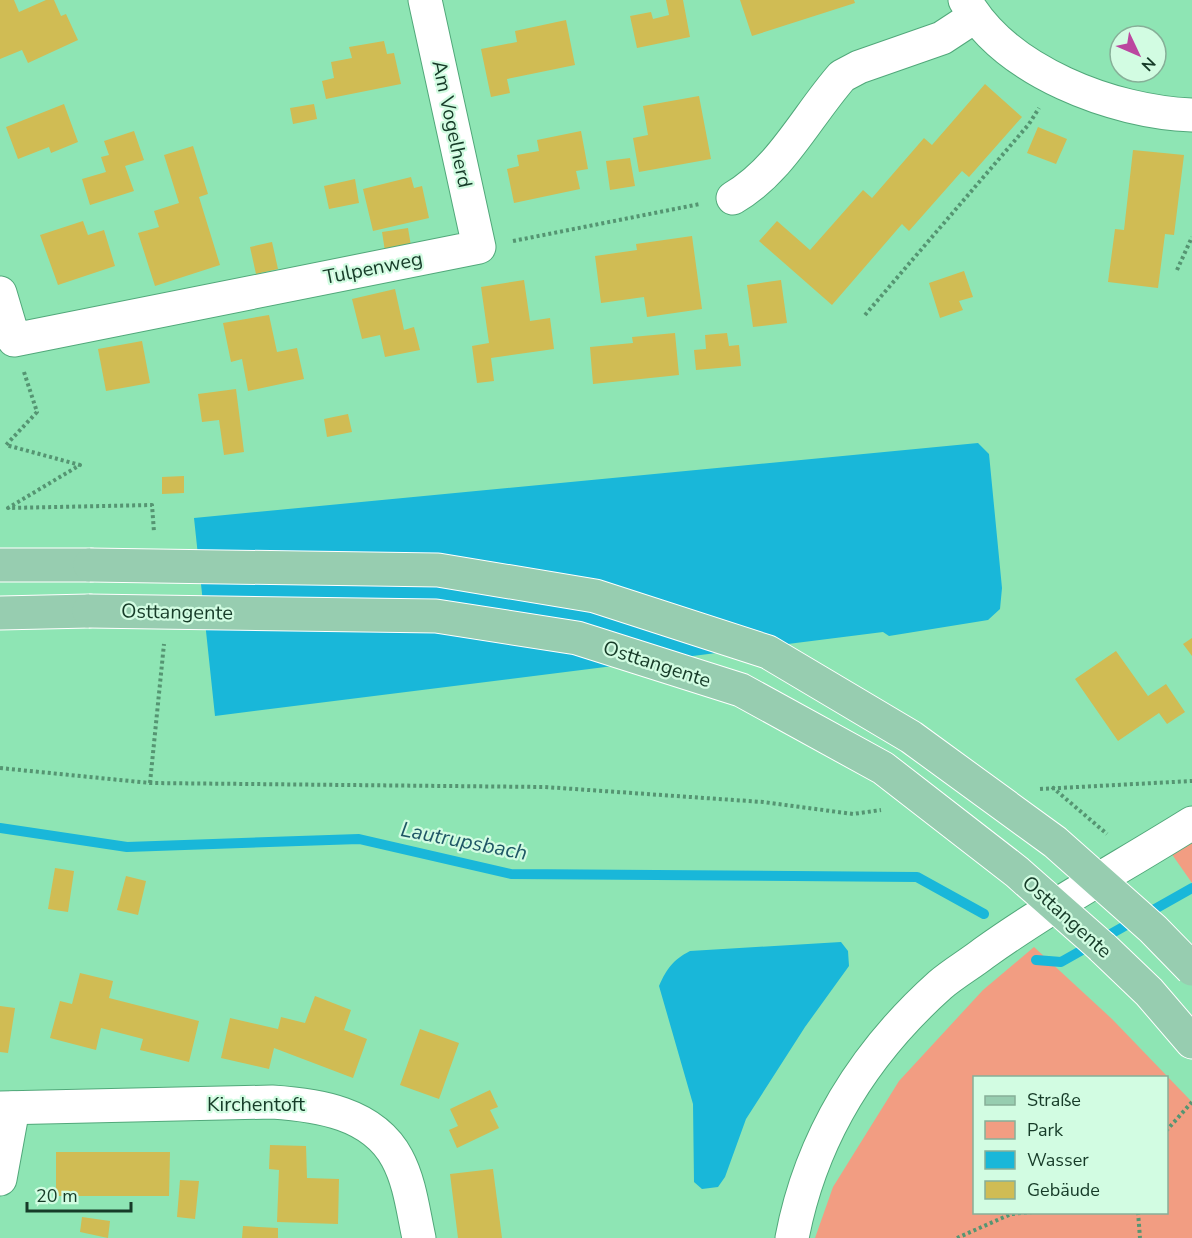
<svg xmlns="http://www.w3.org/2000/svg" width="1192" height="1238" viewBox="0 0 1192 1238" font-family="'Nunito Sans',sans-serif">
  <style>
    .green { fill: #f29d82; fill-rule: evenodd }
    .water { fill: #19b7d9 }
    .lines { fill: none; stroke-linecap: round; stroke-linejoin: round }
    .stream { stroke: #19b7d9; stroke-width: 10 }
    .building { fill: #d0bc54 }
    .minor-casing { stroke: #51a87a; stroke-width: 35 }
    .major-casing { stroke: #fff; stroke-width: 35 }
    .path { stroke: #559572; stroke-width: 4; stroke-dasharray: 3 3; stroke-linecap: butt }
    .minor { stroke: #fff; stroke-width: 33 }
    .major { stroke: #97cdb0; stroke-width: 33 }
    .major-bridge-casing { stroke: #fff; stroke-width: 35; stroke-linecap: butt }
    .major-bridge { stroke: #97cdb0; stroke-width: 33 }
    .labels { text-anchor: middle; dominant-baseline: central; stroke-width: 4.5; stroke-linejoin: round; paint-order: stroke }
    .street-label { font-size: 20px; fill: #163b28; stroke: #d2fce2 }
    .water-label { font-size: 21px; font-style: italic; fill: #1f5766; stroke: #d2fce2 }
  </style>
  <rect width="100%" height="100%" fill="#8ee5b4"/>
  <g class="green">
    <path d="M1192,842V883L1171,853Z"/>
    <path d="M1034,947L1112,1019L1192,1102V1238H815L833,1187L899,1081L983,990ZM974,1078H1166V1212H974Z"/>
  </g>
  <g class="water">
    <path d="M978,443L989,454L1002,588L1000,609L988,620L889,636L883,632L215,716L194,518Z"/>
    <path d="M841,942L848,951L849,966L805,1027L746,1119L725,1177L718,1187L702,1189L694,1182L693,1104L659,986C667,968 673,960 690,951Z"/>
  </g>
  <g class="lines">
    <g class="stream">
      <path d="M0,828L127,847L359,839L511,874L917,877L984,914"/>
      <path d="M1036,960L1061,962L1192,888"/>
    </g>
  </g>
  <g class="building">
    <path d="M0,0H14L19,12L46,0H54L61,16L66,14L78,40L28,63L22,50L0,59Z"/>
    <path d="M666,0H683L690,37L637,48L630,16L651,12L653,19L669,15Z"/>
    <path d="M740,0H854L855,3L752,36Z"/>
    <path d="M566,20L575,65L507,79L510,93L491,97L481,49L517,42L515,31Z"/>
    <path d="M384,41L387,54L394,53L401,84L326,99L322,81L334,78L331,62L352,58L349,47Z"/>
    <path d="M985,84L1022,117L969,177L962,171L909,231L902,224L832,305L759,241L777,221L810,250L863,190L872,198L924,138L932,145Z"/>
    <path d="M699,96L711,159L639,172L633,138L648,135L643,106Z"/>
    <path d="M64,104L78,142L51,153L49,147L18,159L6,127Z"/>
    <path d="M314,104L317,119L293,124L290,108Z"/>
    <path d="M1038,127L1067,139L1056,164L1027,153Z"/>
    <path d="M134,131L144,160L125,166L134,191L90,205L82,179L106,172L101,157L109,155L104,141Z"/>
    <path d="M581,131L588,169L576,171L580,189L514,203L507,169L519,166L517,155L539,151L537,140Z"/>
    <path d="M193,146L208,194L199,197L220,265L155,286L138,233L159,227L154,211L179,203L164,155Z"/>
    <path d="M1133,150L1184,155L1174,235L1165,234L1158,288L1108,282L1115,229L1124,230Z"/>
    <path d="M630,158L635,186L610,190L606,161Z"/>
    <path d="M411,177L414,188L422,186L429,218L373,231L363,189Z"/>
    <path d="M355,179L359,203L329,209L324,186Z"/>
    <path d="M83,221L88,235L104,230L115,266L58,285L40,235Z"/>
    <path d="M408,228L411,246L385,251L382,232Z"/>
    <path d="M692,236L702,309L647,317L644,297L601,303L595,256L637,250L636,244Z"/>
    <path d="M272,242L278,269L256,274L250,247Z"/>
    <path d="M964,271L973,297L959,301L963,310L940,318L929,283Z"/>
    <path d="M524,280L530,321L550,318L554,349L491,358L494,381L477,383L472,346L489,343L481,287Z"/>
    <path d="M781,280L787,323L753,327L747,285Z"/>
    <path d="M395,289L404,330L414,327L420,350L385,357L380,335L362,339L352,299Z"/>
    <path d="M269,315L277,352L297,348L304,379L248,391L242,359L231,362L223,323Z"/>
    <path d="M675,333L679,375L593,384L590,347L633,343L632,337Z"/>
    <path d="M727,333L729,346L739,345L741,366L696,370L694,350L706,349L705,335Z"/>
    <path d="M142,341L150,383L106,391L98,349Z"/>
    <path d="M236,389L244,452L224,455L219,420L202,422L198,394Z"/>
    <path d="M348,414L352,432L327,437L324,419Z"/>
    <path d="M184,476V493L162,494V477Z"/>
    <path d="M1192,638V656L1183,644Z"/>
    <path d="M1116,651L1148,696L1166,684L1185,712L1167,724L1159,713L1118,741L1075,679Z"/>
    <path d="M55,868L74,871L68,912L48,909Z"/>
    <path d="M126,876L146,881L138,915L117,910Z"/>
    <path d="M80,973L113,981L109,998L199,1021L189,1062L140,1050L143,1039L101,1028L96,1050L50,1038L60,1001L72,1004Z"/>
    <path d="M315,996L351,1010L344,1030L367,1039L353,1078L274,1048L269,1069L221,1058L230,1018L278,1029L281,1017L305,1023Z"/>
    <path d="M0,1006L15,1008L8,1053L0,1052Z"/>
    <path d="M420,1029L459,1043L439,1099L400,1085Z"/>
    <path d="M490,1090L498,1107L490,1110L499,1128L457,1148L449,1130L458,1126L450,1109Z"/>
    <path d="M270,1145L306,1146L307,1178L339,1179L338,1224L277,1222L279,1170L269,1169Z"/>
    <path d="M56,1152H170L169,1196H56Z"/>
    <path d="M493,1169L502,1238H458L450,1174Z"/>
    <path d="M180,1180L199,1181L195,1219L177,1217Z"/>
    <path d="M82,1217L110,1221L108,1238L80,1232Z"/>
    <path d="M243,1226L278,1228V1238H242Z"/>
  </g>
  <g class="lines">
    <defs>
      <g id="minor">
        <path d="M965,0C1006,72 1113,112 1192,115"/>
        <path d="M733,198C781,170 806,117 842,76L859,67L942,38L974,17"/>
        <path d="M0,293L14,340L479,247L425,0"/>
        <path d="M0,1108L272,1102C318,1105 373,1113 397,1158C410,1182 413,1211 419,1238"/>
        <path d="M0,1179L13,1108"/>
        <path d="M792,1238C811,1138 864,1053 940,985C954,973 970,964 984,953C1050,906 1123,866 1192,823"/>
      </g>
      <g id="major">
        <path d="M0,565H90"/>
        <path d="M0,613L89,611"/>
        <path d="M1102,947L1149,992L1192,1042"/>
      </g>
    </defs>
    <use href="#minor" class="minor-casing"/>
    <use href="#major" class="major-casing"/>
    <g class="path">
      <path d="M513,241L700,204"/>
      <path d="M1177,270L1192,237"/>
      <path d="M865,315L1029,124L1039,108"/>
      <path d="M24,372L37,412L6,445L80,465L8,508L152,505L154,532"/>
      <path d="M0,768L150,783L545,787L763,802L853,814L881,810"/>
      <path d="M150,783L164,644"/>
      <path d="M1052,787L1107,834"/>
      <path d="M1040,789L1192,781"/>
      <path d="M1166,1131L1192,1102"/>
      <path d="M1138,1212L1140,1238"/>
      <path d="M957,1238L1011,1214L1033,1212"/>
    </g>
    <use href="#minor" class="minor"/>
    <use href="#major" class="major"/>
    <defs>
      <g id="major-bridge">
        <path d="M90,565L438,570L595,596L768,652L911,737L1055,842L1153,929L1192,969"/>
        <path d="M89,611L436,616L577,638L741,690L883,768L1017,872L1102,947"/>
      </g>
    </defs>
    <use href="#major-bridge" class="major-bridge-casing"/>
    <use href="#major-bridge" class="major-bridge"/>
  </g>
  <g class="labels">
    <g class="street-label">
      <text transform="translate(452 124) rotate(78)">Am Vogelherd</text>
      <text transform="translate(373 268) rotate(-11)">Tulpenweg</text>
      <text transform="translate(177 612) rotate(1)">Osttangente</text>
      <text transform="translate(657 664) rotate(18)">Osttangente</text>
      <text transform="translate(1067 917) rotate(42)">Osttangente</text>
      <text x="256" y="1104">Kirchentoft</text>
    </g>
    <g class="water-label">
      <text transform="translate(464 841) rotate(11)">Lautrupsbach</text>
    </g>
  </g>
  <rect x="973" y="1076" width="195" height="138" fill="#d2fce2" stroke="#87af98" stroke-width="1.5"/>
  <rect x="985" y="1096" width="30" height="9" fill="#97cdb0" stroke="#87af98" stroke-width="1.5"/>
  <text x="1027" y="1106" font-size="18" fill="#163b28">Straße</text>
  <rect x="985" y="1121" width="30" height="18" fill="#f29d82" stroke="#87af98" stroke-width="1.5"/>
  <text x="1027" y="1136" font-size="18" fill="#163b28">Park</text>
  <rect x="985" y="1151" width="30" height="18" fill="#19b7d9" stroke="#87af98" stroke-width="1.5"/>
  <text x="1027" y="1166" font-size="18" fill="#163b28">Wasser</text>
  <rect x="985" y="1181" width="30" height="18" fill="#d0bc54" stroke="#87af98" stroke-width="1.5"/>
  <text x="1027" y="1196" font-size="18" fill="#163b28">Gebäude</text>
  <g transform="translate(1138 54) rotate(134)"><circle r="28" fill="#d2fce2" stroke="#87af98" stroke-width="1.5"/>
  <path d="M0-4.5L10 22L0 15L-10 22Z" fill="#bb479f"/>
  <text y="-9" font-size="16" font-weight="bold" text-anchor="middle" fill="#163b28">N</text>
  </g>
  <path d="M27 1202v9h104v-9" fill="none" stroke="#163b28" stroke-width="3"/>
  <text x="36" y="1202" font-size="18" fill="#163b28" stroke="#d2fce2" stroke-width="4.5" paint-order="stroke">20 m</text>
</svg>
